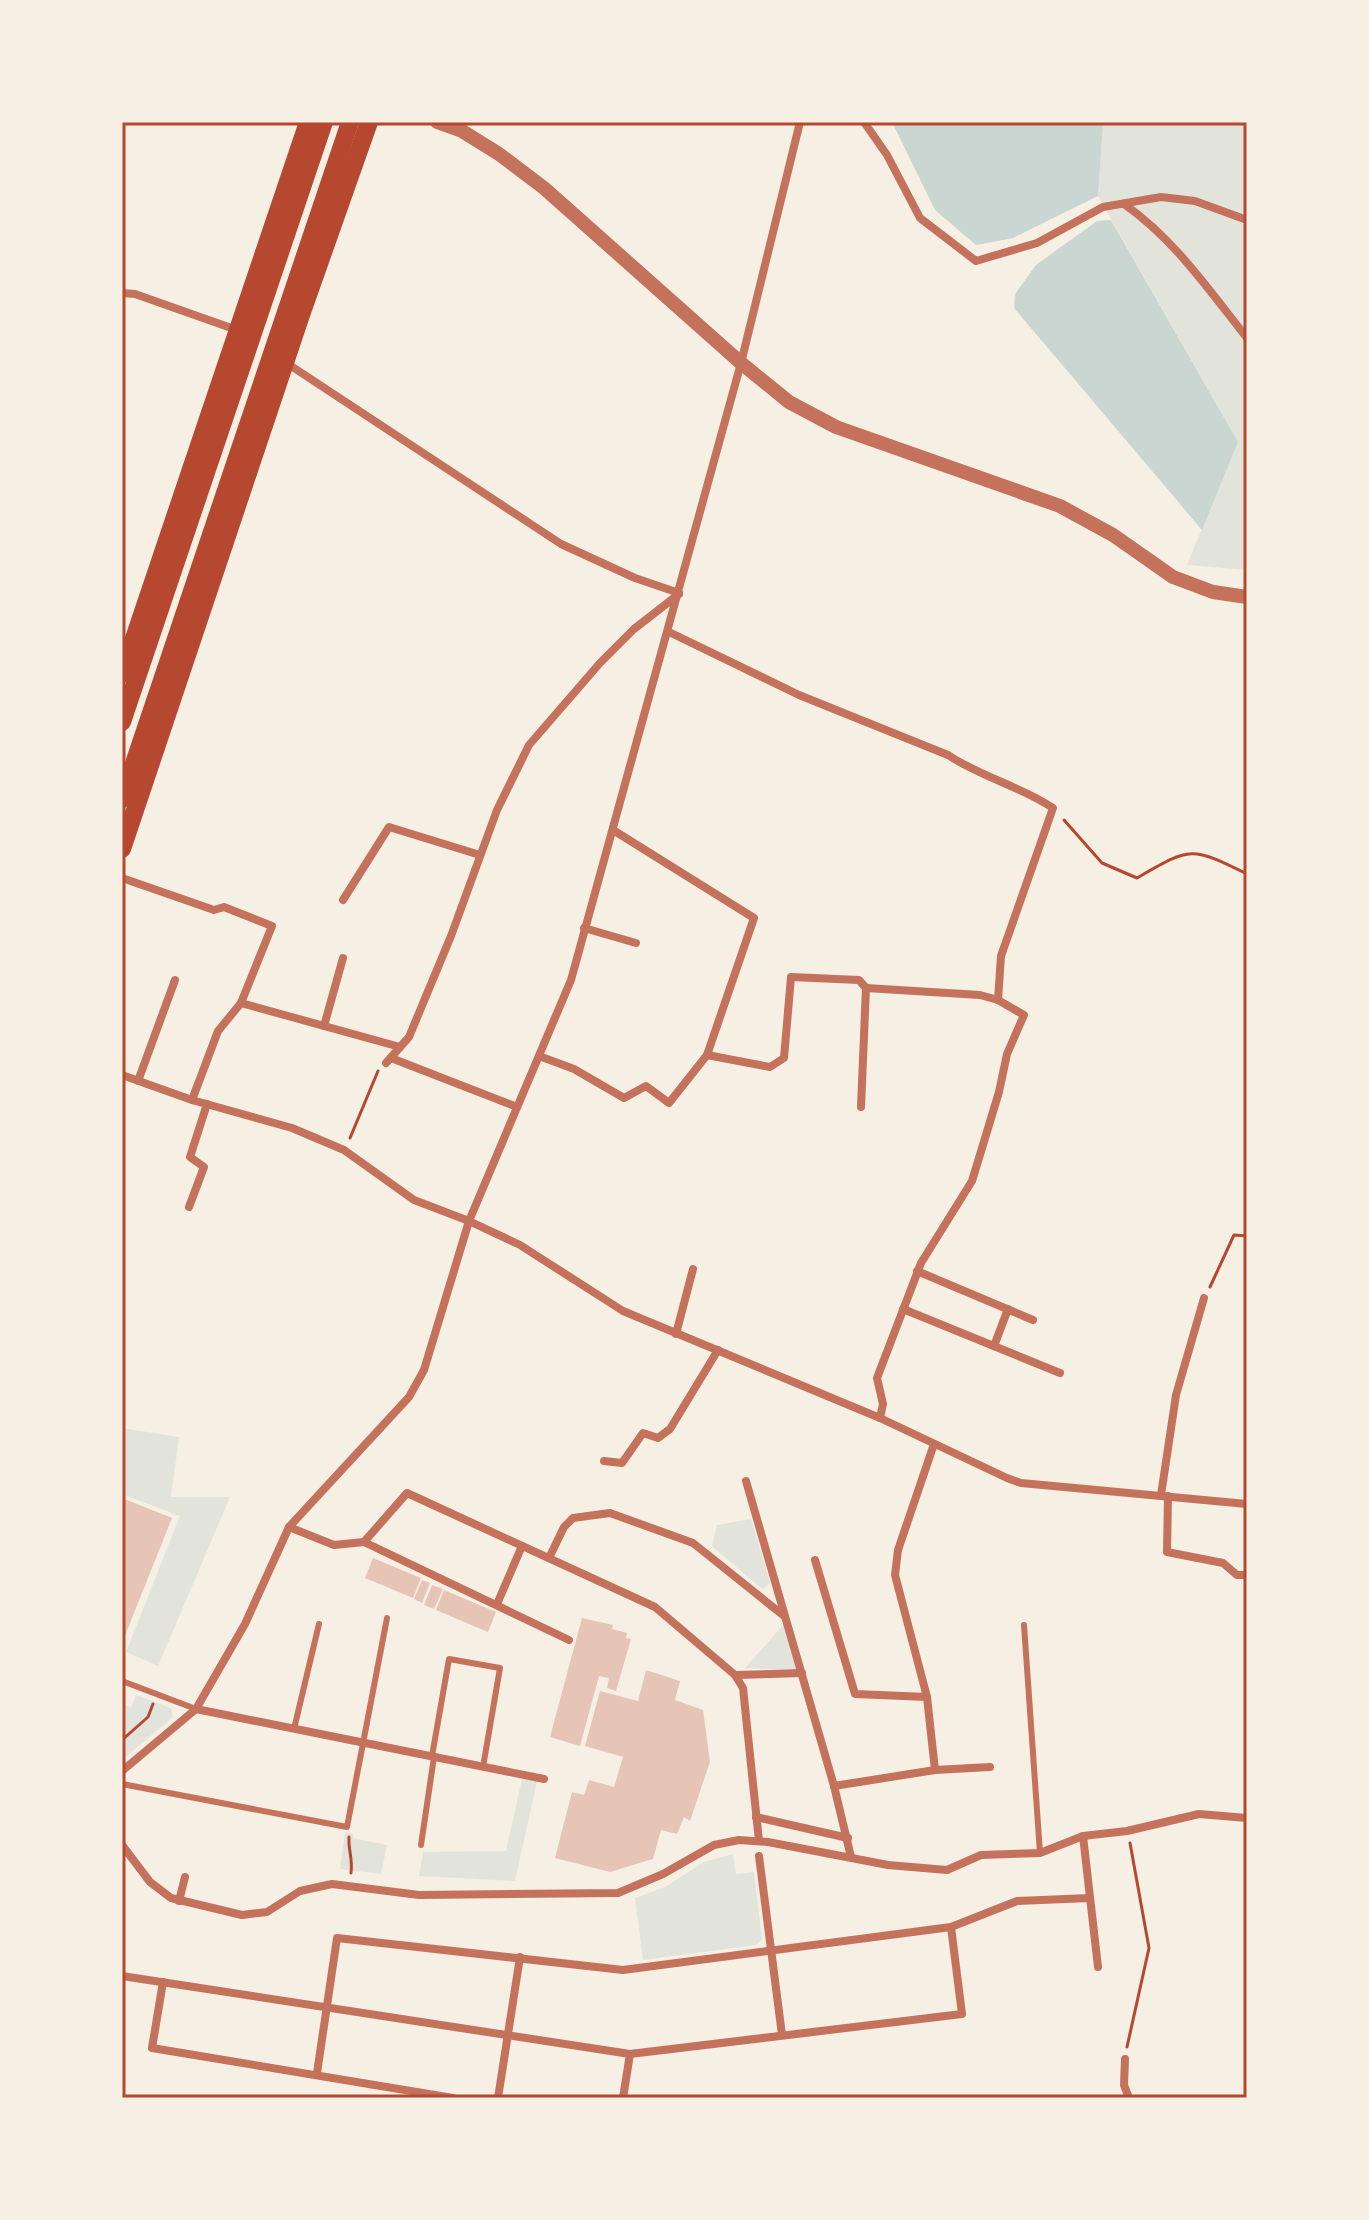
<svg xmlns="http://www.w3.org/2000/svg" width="1369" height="2220" viewBox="0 0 1369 2220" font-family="Arial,sans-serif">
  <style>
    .green { fill: #e2e4dc }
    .water { fill: #c9d6d2 }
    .building { fill: #e6c5b7 }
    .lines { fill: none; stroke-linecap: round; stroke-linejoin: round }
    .path { stroke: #b5482f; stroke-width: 3 }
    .service { stroke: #c5725c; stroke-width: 6 }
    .minor { stroke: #c5725c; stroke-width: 8 }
    .tertiary { stroke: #c5725c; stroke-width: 14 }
    .primary { stroke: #b5482f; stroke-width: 18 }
    .trunk { stroke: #b5482f; stroke-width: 18 }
    .neatline { fill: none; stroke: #b5482f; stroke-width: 3 }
  </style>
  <rect width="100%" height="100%" fill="#f6efe4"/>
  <g class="green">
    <path d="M1117,122H1247V570L1187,565L1238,442L1098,196L1103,125Z"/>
    <path d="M122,1428L179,1437L171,1497H230L158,1666L126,1652L180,1516L122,1494Z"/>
    <path d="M751,1519L770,1583L762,1589L712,1546L717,1525Z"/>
    <path d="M785,1623L797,1670L745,1668Z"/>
    <path d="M136,1695L171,1708L173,1717L122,1760V1704L131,1707Z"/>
    <path d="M522,1779L537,1782L515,1881L419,1876L423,1852L506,1851Z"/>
    <path d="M345,1832L353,1834V1838L387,1845L381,1874L340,1869Z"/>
    <path d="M733,1854L736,1874L754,1872L762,1939L756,1945L643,1960L635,1898L665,1887L704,1862Z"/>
  </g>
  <g class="water">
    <path d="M892,122H1117L1103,125L1098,196L1013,238L976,245L935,210Z"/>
    <path d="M1111,220L1238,442L1202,530L1014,308L1015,294L1036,265L1097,221Z"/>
  </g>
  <g class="building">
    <path d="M122,1498L172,1518L122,1643Z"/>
    <path d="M373,1558L421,1578L413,1598L365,1578Z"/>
    <path d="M422,1580L430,1583L422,1603L414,1599Z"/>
    <path d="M432,1585L443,1589L434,1609L424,1605Z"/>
    <path d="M444,1590L496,1612L488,1632L436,1610Z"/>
    <path d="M582,1618L613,1625L612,1629L627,1633L626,1638L631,1639L616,1691L607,1688L609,1678L599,1676L580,1746L550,1737Z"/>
    <path d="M646,1670L680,1681L675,1700L703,1710L710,1762L690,1821L684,1817L677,1834L661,1830L653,1859L610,1872L555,1858L572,1792L584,1795L589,1780L614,1787L623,1757L585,1746L600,1691L638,1701Z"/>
  </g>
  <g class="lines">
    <g class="path">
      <path d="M1064,820L1102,863L1137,878C1191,847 1190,846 1247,874"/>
      <path d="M350,1138L378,1071"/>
      <path d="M1210,1287L1234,1235L1247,1236"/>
      <path d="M122,1740L148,1717L153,1704"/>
      <path d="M349,1837C348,1850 353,1858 351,1873"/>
      <path d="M1127,2047L1149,1948L1130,1843"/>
    </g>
    <g class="service">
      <path d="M1024,1625L1040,1853"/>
      <path d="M122,1681L196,1709"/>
      <path d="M294,1729L319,1624"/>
      <path d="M432,1756L449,1659L500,1668L483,1767"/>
      <path d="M122,1784L347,1827L387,1618"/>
      <path d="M421,1845L434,1757"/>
    </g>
    <g class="minor">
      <path d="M864,122L887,155L920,218L976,261L1037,243L1103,207L1161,197L1195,201L1247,220"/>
      <path d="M1124,204C1174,239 1209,290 1247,338"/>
      <path d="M122,293L135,294L237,330"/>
      <path d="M285,362L561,544L635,578L679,593"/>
      <path d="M669,632L799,695L948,755C981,777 1020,786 1053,808L1001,956L998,1000"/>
      <path d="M613,830L754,918L707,1055"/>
      <path d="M122,878L214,910L224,907L272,926L241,1003L218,1031L192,1100"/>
      <path d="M343,900L389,827L480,855"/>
      <path d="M584,928L636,943"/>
      <path d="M866,988L980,995L998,1000L1024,1015L1007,1054L999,1092L972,1181L921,1263L877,1378L883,1404L880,1418"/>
      <path d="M241,1003L400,1047"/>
      <path d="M324,1026L343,958"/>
      <path d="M539,1056L574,1069L624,1098L646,1086L669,1103L707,1055L770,1067L784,1058L791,977L859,980L866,988L861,1107"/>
      <path d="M391,1058L517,1107"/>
      <path d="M386,1063L409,1037L451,936L497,810L529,745L600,663L634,629L679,594"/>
      <path d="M122,1075L192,1100L292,1128L344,1150L414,1200L469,1221L520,1245L623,1311L880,1418L1007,1478L1021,1483L1247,1504"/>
      <path d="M138,1081L175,980"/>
      <path d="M189,1207L204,1167L190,1157L207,1104"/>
      <path d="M917,1271L1033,1320"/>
      <path d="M903,1309L1060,1373"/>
      <path d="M676,1334L693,1269"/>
      <path d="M994,1346L1008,1309"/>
      <path d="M934,1444L898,1550L895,1575L927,1697L935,1770"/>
      <path d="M604,1461L622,1463L643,1433L658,1438L670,1429L718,1350"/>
      <path d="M746,1481L834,1786L851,1857"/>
      <path d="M1161,1495L1176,1395L1204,1298"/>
      <path d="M1168,1496L1167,1552L1223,1563L1237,1575H1247"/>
      <path d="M289,1527L334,1545L364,1542L407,1493L655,1607L735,1675L743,1688L759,1841"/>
      <path d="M364,1542L569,1640"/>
      <path d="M549,1558L564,1527L573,1518L610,1513L693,1543L784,1616"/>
      <path d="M815,1560L855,1694L927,1697"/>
      <path d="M497,1604L522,1546"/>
      <path d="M735,1675L802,1673"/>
      <path d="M196,1709L544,1779"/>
      <path d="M122,1771L196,1709L245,1624L289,1527L409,1397L424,1370L469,1221L571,980L741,363L800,122"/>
      <path d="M834,1786L935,1770L990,1767"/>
      <path d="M756,1817L848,1838"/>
      <path d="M1083,1836L1098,1967"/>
      <path d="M122,1845L150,1882L171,1898L242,1915L267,1912L300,1891L332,1884L419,1895L618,1893L663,1874L714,1845L739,1840L768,1842L888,1865L947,1870L981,1855L1040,1853L1083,1836L1127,1831L1199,1814L1247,1818"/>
      <path d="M759,1856L782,2035"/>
      <path d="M179,1901L185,1877"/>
      <path d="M951,1927L1017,1901L1090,1898"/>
      <path d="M122,1976L630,2054L962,2014L951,1927L623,1970L337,1938L317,2073"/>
      <path d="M163,1982L152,2048L453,2098"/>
      <path d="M1125,2059L1124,2085L1129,2098"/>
      <path d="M498,2098L520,1957"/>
      <path d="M623,2098L630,2054"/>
    </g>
    <path class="tertiary" d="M437,122L462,131L499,154L544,188L741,363L789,402L836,427L1060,506L1113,535L1173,577L1213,592L1247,597"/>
    <g class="primary">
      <path d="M122,674L308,122"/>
      <path d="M122,849L301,315L369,122"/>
    </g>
    <g class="trunk">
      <path d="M122,722L324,122"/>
      <path d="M122,799L350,122"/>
    </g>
  </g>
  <rect width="1369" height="2220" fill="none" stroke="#f6efe4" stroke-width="248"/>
  <rect x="124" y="124" width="1121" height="1972" class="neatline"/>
</svg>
